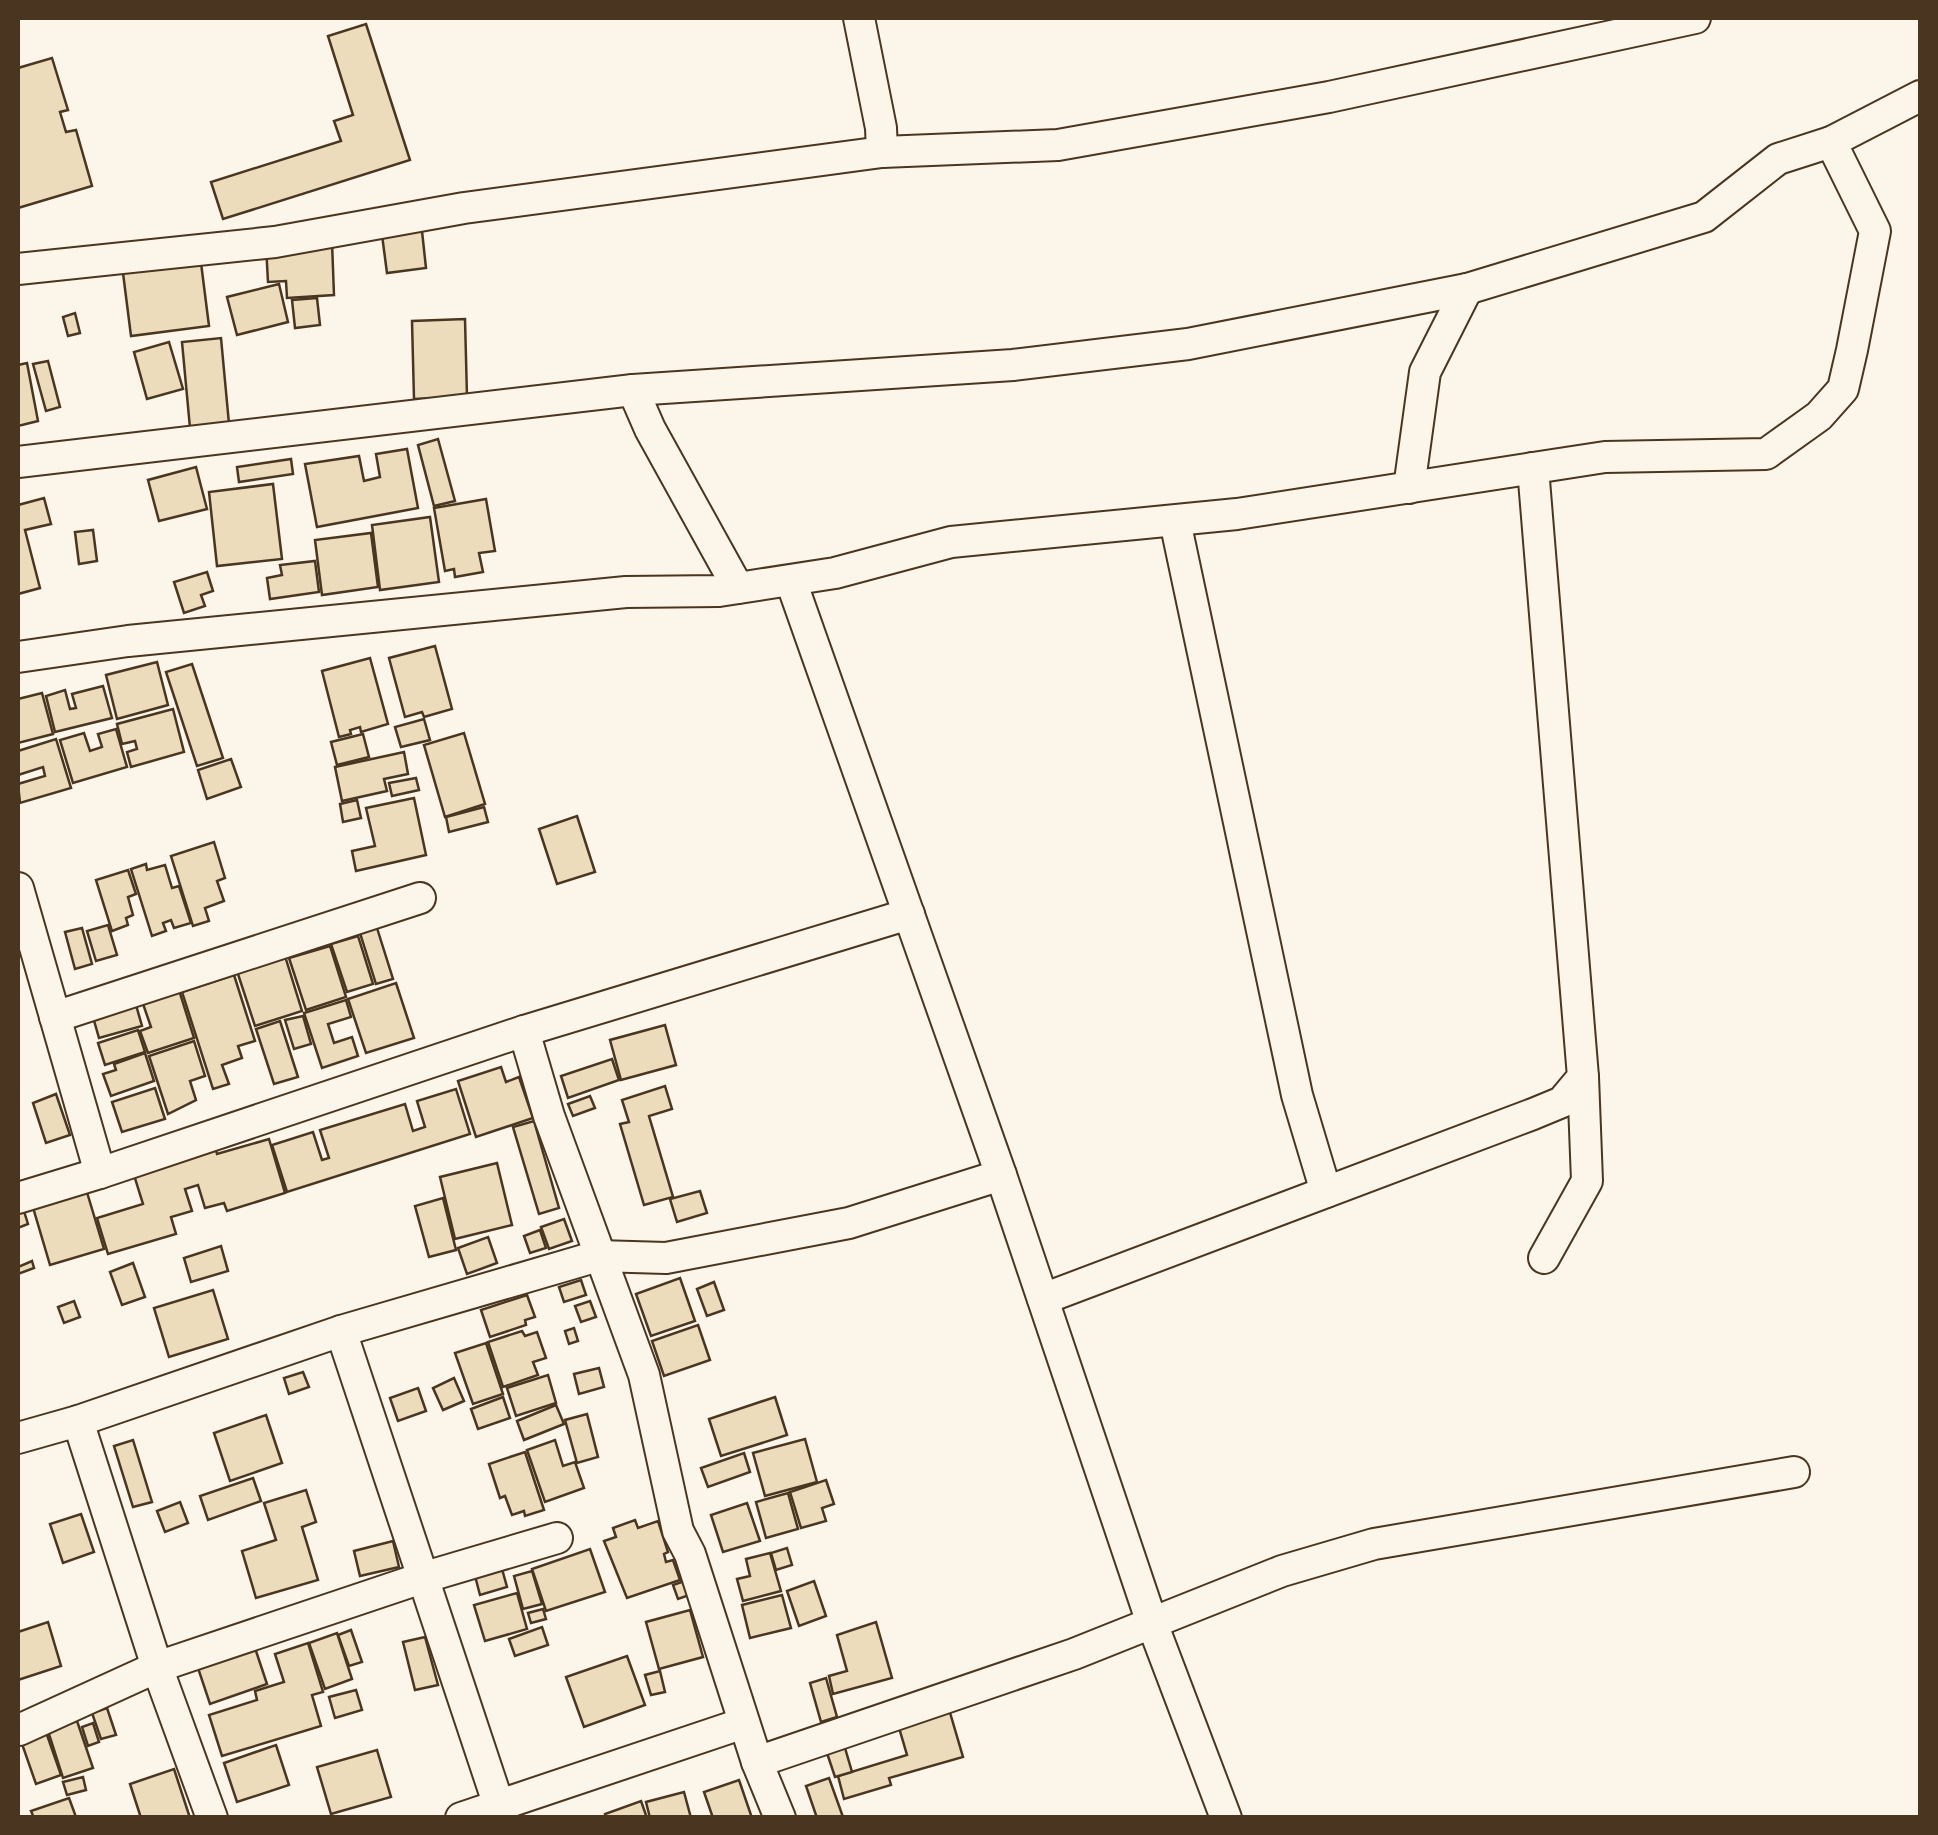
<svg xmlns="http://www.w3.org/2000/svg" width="1938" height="1835" viewBox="0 0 1938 1835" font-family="'PT Sans Narrow',sans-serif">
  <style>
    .building { fill: #ecdcbc; stroke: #4a3520; stroke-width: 2.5 }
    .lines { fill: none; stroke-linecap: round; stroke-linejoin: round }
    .minor-casing { stroke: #4a3520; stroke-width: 34 }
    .minor { stroke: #fbf6e9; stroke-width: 30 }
  </style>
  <rect width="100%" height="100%" fill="#fbf6e9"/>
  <g class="building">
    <path d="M366,24L410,160L223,219L211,182L341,141L334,121L353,115L328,36Z"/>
    <path d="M52,58L68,110L60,112L66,132L76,130L92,186L18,208V68Z"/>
    <path d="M422,231L426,268L387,273L382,235Z"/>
    <path d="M332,242L334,295L287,298L286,281L268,282L266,246Z"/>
    <path d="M200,255L209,326L131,336L122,265Z"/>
    <path d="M279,284L288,322L237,335L227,297Z"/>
    <path d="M317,298L320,325L295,328L292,300Z"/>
    <path d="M75,313L80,333L68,336L63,317Z"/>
    <path d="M465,319L467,397L414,399L412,321Z"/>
    <path d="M221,338L229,424L190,428L182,342Z"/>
    <path d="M169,342L183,389L147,399L134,352Z"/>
    <path d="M48,361L60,407L46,411L33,364Z"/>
    <path d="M27,363L38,421L18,426V365Z"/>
    <path d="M438,439L455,501L434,506L418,445Z"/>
    <path d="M407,449L418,508L317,527L305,464L359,456L364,481L380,477L376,454Z"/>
    <path d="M291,459L293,474L239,482L237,467Z"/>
    <path d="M196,467L207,509L159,521L148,480Z"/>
    <path d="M273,484L282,559L217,566L209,492Z"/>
    <path d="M44,498L51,524L25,530L40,588L18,594V503V505Z"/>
    <path d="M486,499L495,551L479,553L483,572L455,577L454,569L445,571L434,508Z"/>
    <path d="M430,517L439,582L380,590L372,525Z"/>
    <path d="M93,530L97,561L79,564L75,532Z"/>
    <path d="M371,533L378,587L322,595L315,540Z"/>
    <path d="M315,561L319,592L270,599L267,578L282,575L280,565Z"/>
    <path d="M207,572L213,591L201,595L205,606L184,613L174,582Z"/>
    <path d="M435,646L452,709L424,717L422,712L405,717L389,658Z"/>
    <path d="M370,658L388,724L361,732L360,727L350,730L351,734L339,737L322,671Z"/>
    <path d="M157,662L168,705L117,719L106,675Z"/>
    <path d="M192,664L223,758L197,766L166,672Z"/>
    <path d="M103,686L112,718L55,732L46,696L65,690L70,709L76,708L72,694Z"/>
    <path d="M42,693L53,734L18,743V699Z"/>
    <path d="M173,709L184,752L131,767L127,752L137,749L135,741L122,744L117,724Z"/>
    <path d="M424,719L430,740L401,747L395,727Z"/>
    <path d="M116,729L127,767L73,783L60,740L84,733L90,751L102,747L98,734Z"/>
    <path d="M464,733L485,804L445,817L424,745Z"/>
    <path d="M363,734L369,757L337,765L331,742Z"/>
    <path d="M56,739L71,788L20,803L18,784L45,776L43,767L18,775V751Z"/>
    <path d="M404,752L408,774L384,779L387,791L342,801L335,767Z"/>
    <path d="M231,759L241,787L207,799L198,770Z"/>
    <path d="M416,778L419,790L392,796L389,783Z"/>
    <path d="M414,798L426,855L356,871L352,851L375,846L366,808Z"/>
    <path d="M357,800L361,818L343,822L340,804Z"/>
    <path d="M484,807L488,822L449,832L446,817Z"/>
    <path d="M577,816L595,872L557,884L539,829Z"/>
    <path d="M214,842L225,878L217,881L224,901L205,908L209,921L193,926L171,856Z"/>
    <path d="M146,864L147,870L165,865L172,888L179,886L191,923L174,928L171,920L163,923L166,931L152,936L131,869Z"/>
    <path d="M128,870L136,894L128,897L133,915L126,918L128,925L112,931L96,880Z"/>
    <path d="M108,925L117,955L96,961L87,931Z"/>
    <path d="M82,928L92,964L75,969L65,932Z"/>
    <path d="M377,928L393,979L376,984L360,933Z"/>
    <path d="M358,936L373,984L347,992L331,944Z"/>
    <path d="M330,946L346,997L306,1010L289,958Z"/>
    <path d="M285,956L302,1011L255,1026L237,971Z"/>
    <path d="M234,975L255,1041L238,1046L242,1058L222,1065L229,1084L213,1089L182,992Z"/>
    <path d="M396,983L414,1038L366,1053L348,999Z"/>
    <path d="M178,987L194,1038L148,1053L140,1031L151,1027L141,998Z"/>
    <path d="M134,998L142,1026L99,1038L91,1010Z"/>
    <path d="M346,1000L351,1017L328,1024L334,1043L352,1037L358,1056L322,1068L304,1013Z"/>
    <path d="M303,1016L311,1044L294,1049L285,1020Z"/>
    <path d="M280,1021L298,1077L274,1084L256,1029Z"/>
    <path d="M665,1025L676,1065L621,1080L610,1040Z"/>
    <path d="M138,1030L145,1052L105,1065L98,1043Z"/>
    <path d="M194,1041L205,1076L190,1081L196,1100L168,1114L149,1056Z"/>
    <path d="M145,1053L154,1081L111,1096L103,1074L116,1070L114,1064Z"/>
    <path d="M612,1059L619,1080L568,1098L561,1076Z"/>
    <path d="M501,1067L506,1082L519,1077L533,1118L476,1137L458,1081Z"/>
    <path d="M665,1086L672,1109L649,1116L673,1197L644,1205L620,1124L629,1122L622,1100Z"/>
    <path d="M155,1088L165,1119L122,1132L112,1102Z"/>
    <path d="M456,1089L470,1134L287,1192L272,1145L313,1132L322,1160L329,1158L320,1130L405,1104L413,1131L425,1127L417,1101Z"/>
    <path d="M56,1094L70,1135L46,1143L33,1103Z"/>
    <path d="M590,1096L595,1108L573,1116L568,1104Z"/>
    <path d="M534,1121L559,1208L539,1214L513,1127Z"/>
    <path d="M269,1139L285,1193L227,1211L224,1203L205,1208L198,1185L185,1189L192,1211L171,1217L176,1234L108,1254L97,1218L143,1204L134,1175L216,1150L217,1154Z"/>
    <path d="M497,1163L512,1225L455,1239L440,1177Z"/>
    <path d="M86,1189L104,1249L50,1265L32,1204Z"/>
    <path d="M700,1191L707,1213L677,1222L670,1199Z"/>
    <path d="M443,1198L456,1250L429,1257L415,1206Z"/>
    <path d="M23,1208L28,1224L18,1228V1210Z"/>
    <path d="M564,1219L572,1241L549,1249L541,1227Z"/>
    <path d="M540,1230L546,1248L530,1253L524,1236Z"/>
    <path d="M488,1237L497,1263L467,1274L458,1248Z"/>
    <path d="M221,1246L228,1271L191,1282L184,1258Z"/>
    <path d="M32,1261L34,1268L18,1274V1267Z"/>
    <path d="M133,1263L145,1297L122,1305L110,1272Z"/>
    <path d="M680,1278L695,1321L651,1336L636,1294Z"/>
    <path d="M581,1280L586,1295L564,1302L559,1287Z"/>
    <path d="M714,1282L724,1310L707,1316L697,1289Z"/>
    <path d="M213,1290L228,1339L169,1357L154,1308Z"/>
    <path d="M527,1295L535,1317L525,1320L526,1325L490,1337L481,1310Z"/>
    <path d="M74,1301L80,1317L64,1323L58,1307Z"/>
    <path d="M590,1301L596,1317L581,1322L575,1306Z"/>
    <path d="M698,1325L710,1360L664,1376L652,1341Z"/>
    <path d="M574,1328L578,1341L569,1344L565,1331Z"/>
    <path d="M522,1331L525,1336L537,1332L546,1358L533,1362L538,1375L503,1387L488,1342Z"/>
    <path d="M486,1343L503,1394L473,1404L455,1353Z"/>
    <path d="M599,1368L604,1387L579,1394L574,1374Z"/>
    <path d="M303,1372L309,1387L289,1394L284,1378Z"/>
    <path d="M548,1375L556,1403L516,1416L507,1388Z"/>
    <path d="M454,1378L464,1401L443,1410L433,1388Z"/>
    <path d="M418,1388L426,1411L398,1421L390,1398Z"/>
    <path d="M503,1397L510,1418L478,1429L471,1409Z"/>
    <path d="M775,1397L787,1435L721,1456L709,1419Z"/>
    <path d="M556,1405L564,1424L524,1440L517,1421Z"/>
    <path d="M587,1414L598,1457L577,1463L565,1420Z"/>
    <path d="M266,1415L282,1463L230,1481L214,1433Z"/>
    <path d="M805,1439L817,1482L765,1496L753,1453Z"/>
    <path d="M133,1440L152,1502L133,1507L114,1446Z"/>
    <path d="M555,1440L563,1466L575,1462L584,1488L545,1502L527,1450Z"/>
    <path d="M525,1452L544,1510L525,1516L524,1511L512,1515L505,1496L500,1498L489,1464Z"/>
    <path d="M744,1453L750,1472L708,1487L701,1468Z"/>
    <path d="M253,1478L261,1501L208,1520L200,1496Z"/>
    <path d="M826,1480L834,1504L822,1508L826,1521L801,1528L790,1492Z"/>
    <path d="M306,1490L316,1522L302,1527L318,1580L256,1598L242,1551L276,1540L264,1503Z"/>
    <path d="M788,1493L798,1529L766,1538L756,1502Z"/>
    <path d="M180,1502L188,1523L165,1532L157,1511Z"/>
    <path d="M747,1503L760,1541L723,1552L711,1515Z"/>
    <path d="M81,1514L94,1552L63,1563L50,1524Z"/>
    <path d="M635,1520L638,1528L658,1521L668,1552L664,1554L666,1562L673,1560L680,1580L627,1598L604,1541L616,1537L613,1528Z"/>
    <path d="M393,1541L399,1567L360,1576L354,1551Z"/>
    <path d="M787,1548L792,1565L776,1570L771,1553Z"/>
    <path d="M590,1549L605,1592L546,1611L532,1569Z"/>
    <path d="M770,1553L781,1591L743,1601L737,1579L750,1576L746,1559Z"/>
    <path d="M502,1569L507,1587L480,1595L475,1576Z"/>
    <path d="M532,1571L542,1604L523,1609L514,1576Z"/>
    <path d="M693,1578L698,1592L678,1599L673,1585Z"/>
    <path d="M814,1581L826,1616L799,1626L787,1591Z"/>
    <path d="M517,1593L527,1629L485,1641L474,1605Z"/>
    <path d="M782,1595L791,1628L750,1638L742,1605Z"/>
    <path d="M543,1609L546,1619L531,1623L528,1613Z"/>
    <path d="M690,1610L703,1657L659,1669L646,1622Z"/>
    <path d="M48,1622L61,1666L18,1680V1632Z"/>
    <path d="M876,1622L892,1678L833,1694L829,1676L847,1671L837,1635Z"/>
    <path d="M542,1627L548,1645L515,1656L509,1639Z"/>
    <path d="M351,1630L362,1662L349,1666L338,1635Z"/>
    <path d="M337,1633L352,1679L325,1689L309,1643Z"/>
    <path d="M425,1637L438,1685L415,1690L403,1642Z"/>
    <path d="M308,1643L323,1692L312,1695L321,1726L222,1756L209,1715L257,1700L255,1691L284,1682L275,1654Z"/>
    <path d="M255,1648L267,1684L210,1704L198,1668Z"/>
    <path d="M627,1656L645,1705L584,1727L566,1677Z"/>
    <path d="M660,1671L665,1692L651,1695L645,1675Z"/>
    <path d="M826,1678L837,1717L821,1722L810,1683Z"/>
    <path d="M356,1690L362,1710L335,1718L329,1697Z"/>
    <path d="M946,1699L963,1757L889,1778L891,1785L844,1799L838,1776L907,1755L895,1714Z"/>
    <path d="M107,1708L116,1735L101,1739L92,1713Z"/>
    <path d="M77,1721L93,1768L63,1778L48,1731Z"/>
    <path d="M93,1723L99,1742L88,1746L82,1727Z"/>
    <path d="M46,1732L61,1775L36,1784L21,1741Z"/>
    <path d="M276,1745L289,1785L237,1802L224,1763Z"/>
    <path d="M845,1748L852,1772L835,1777L827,1753Z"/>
    <path d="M377,1750L391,1797L331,1814L317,1767Z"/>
    <path d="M174,1769L190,1818H141L130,1784Z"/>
    <path d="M83,1777L86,1790L67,1795L63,1782Z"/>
    <path d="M829,1778L843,1817L842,1818H817L806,1786Z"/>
    <path d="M739,1780L752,1818H713L704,1792Z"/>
    <path d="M684,1792L691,1818H650L646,1802Z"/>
    <path d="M69,1798L76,1817L34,1818L31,1811Z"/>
    <path d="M641,1801L647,1818H606L605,1814Z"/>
  </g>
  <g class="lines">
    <defs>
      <g id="minor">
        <path d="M859,18L881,128L882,152"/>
        <path d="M18,269L275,242L464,208L882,152L1058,145L1329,97L1695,18"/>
        <path d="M633,390L650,429L738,588"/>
        <path d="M18,462L633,390L1013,365L1188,344L1467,289L1704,217L1778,159L1831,142L1920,96"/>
        <path d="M1409,488L1425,372L1467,289"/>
        <path d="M1175,521L1297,1095L1326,1192"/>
        <path d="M791,581L1001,1175L1152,1623L1226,1818"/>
        <path d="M18,657L128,641L626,592L719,591L835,573L951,542L1237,514L1605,457L1766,454L1819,416L1843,389L1852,350L1875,231L1831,142"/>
        <path d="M18,888L100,1173"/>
        <path d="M55,1017L420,898"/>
        <path d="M524,1031L549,1116L644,1375L678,1531L690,1554L757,1762L780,1818"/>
        <path d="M18,1198L100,1173L524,1031L909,914"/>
        <path d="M1544,1258L1587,1181L1583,1077"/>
        <path d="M1043,1299L1533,1114L1562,1102L1583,1077L1533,468"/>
        <path d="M341,1331L503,1818"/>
        <path d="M78,1421L157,1667L212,1818"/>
        <path d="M18,1438L78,1421L341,1331L598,1256L666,1258L849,1223L1001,1175"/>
        <path d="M19,1730L157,1667L422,1578L557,1538"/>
        <path d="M757,1762L1074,1654L1282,1571L1374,1544L1794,1472"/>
        <path d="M461,1818L744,1723"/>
      </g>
    </defs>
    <use href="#minor" class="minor-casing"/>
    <use href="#minor" class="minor"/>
  </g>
  <rect width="1938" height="1835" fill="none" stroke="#4a3520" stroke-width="40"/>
</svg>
